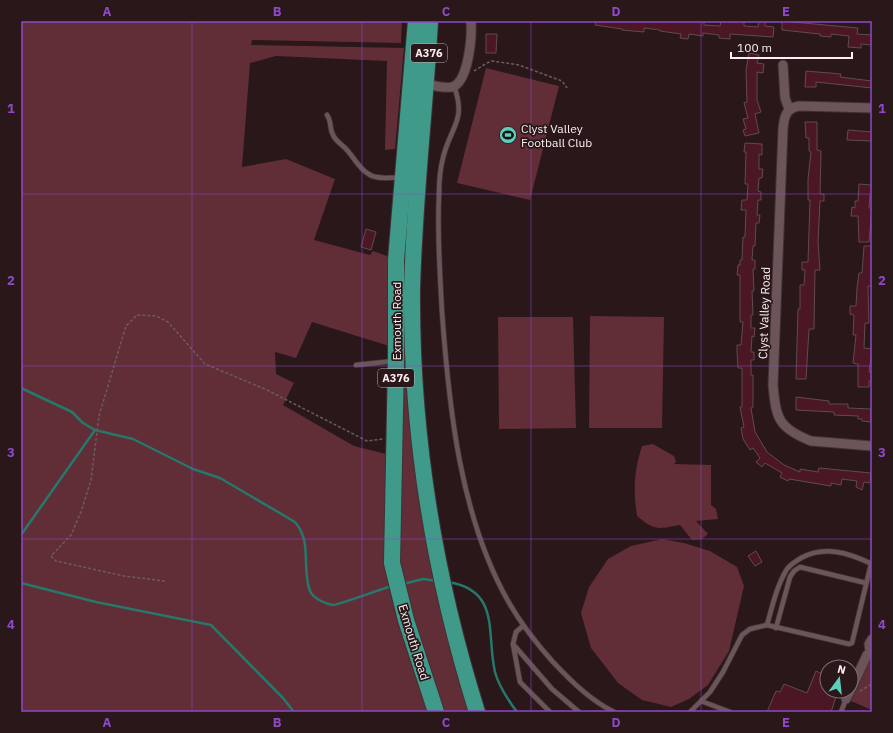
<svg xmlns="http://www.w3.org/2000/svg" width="893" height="733" viewBox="0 0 893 733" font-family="'IBM Plex Sans',sans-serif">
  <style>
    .green { fill: #612d37 }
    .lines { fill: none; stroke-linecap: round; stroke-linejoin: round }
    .stream { stroke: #26786b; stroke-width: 2.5 }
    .building { fill: #4c1724; stroke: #614b4e }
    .lane-casing { stroke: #403335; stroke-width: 6 }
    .street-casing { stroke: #403335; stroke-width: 11 }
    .highway-casing { stroke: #403335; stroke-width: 18 }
    .path { stroke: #6d5c5f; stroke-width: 1.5; stroke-dasharray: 3 2; stroke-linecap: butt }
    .lane { stroke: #6b5558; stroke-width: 4.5 }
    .street { stroke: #6b5558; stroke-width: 9 }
    .highway { stroke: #409a8a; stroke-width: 16 }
    .grid { fill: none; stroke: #8e49c6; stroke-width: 1; stroke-opacity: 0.55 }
    .labels { text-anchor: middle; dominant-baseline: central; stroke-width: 3.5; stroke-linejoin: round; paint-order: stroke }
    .shield { fill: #29171a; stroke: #bdaeb0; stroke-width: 1 }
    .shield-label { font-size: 11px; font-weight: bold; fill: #fdeff1 }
    .poi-label { font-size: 12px; fill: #fdeff1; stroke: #29171a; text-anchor: start }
    .street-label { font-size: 12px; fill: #fdeff1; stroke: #29171a }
    .neatline { fill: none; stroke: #8e49c6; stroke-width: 1.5 }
    .grid-label { font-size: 13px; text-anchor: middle; font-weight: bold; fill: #8e49c6 }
  </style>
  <rect width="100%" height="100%" fill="#29171a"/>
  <g class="green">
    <path d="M21,21H402L401,43L252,40L251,45L404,48L395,149L385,150L387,61L276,56L250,63L242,167L286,159L335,179L314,240L370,255L373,251L393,258L389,346L312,322L296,358L275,352L276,374L294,383L283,405L354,446L386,454L387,566L432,712H21Z"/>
    <path d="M486,68L559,86L530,200L457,183Z"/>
    <path d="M413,193L410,378L473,712H441L396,563L400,255Z"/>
    <path d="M590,316L664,317L662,428H589Z"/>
    <path d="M498,317H573L576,428L499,429Z"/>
    <path d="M653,444L674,456L676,462L674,464L711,465V505L716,509L718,519L696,521L708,534L702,539L692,540L680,525C658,529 655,531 637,516C633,490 634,471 642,446Z"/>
    <path d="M662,539L684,543L710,551L737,567L744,586L729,651L708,685L689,699L671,707L642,700L618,683L591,648L581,613L589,587L608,559L631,546Z"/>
    <path d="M872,654V710L846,699Z"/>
  </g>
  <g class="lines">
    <g class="stream">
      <path d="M21,388L72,412L83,423L95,430L133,439L193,469L220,478L295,522C313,543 301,568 310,591C313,598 325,604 333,605C338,605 381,589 392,586"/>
      <path d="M21,535L95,430"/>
      <path d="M448,582C501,590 486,634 495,672C499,687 508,700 517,712"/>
      <path d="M21,583L96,602L211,625L283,698L294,712"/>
      <path d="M403,584L423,579L437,581"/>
    </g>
  </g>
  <g class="building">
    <path d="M596,21H704V25L720,26L721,21L736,22L744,21V26L758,27L759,21H765V26L774,27L773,37L730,34V39L719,38V35L703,33V36L689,34L688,39L680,38L681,34L660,31V30L644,28V32L622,30V29L595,25Z"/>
    <path d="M782,21L858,28L857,34L872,35V45L861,44V48L848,47L849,36L831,34V37L820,36V34L782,30Z"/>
    <path d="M486,34H497L496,53H486Z"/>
    <path d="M749,53L759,55L757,63L764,64L763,73L757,72V100L761,112L755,114L759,133L745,136L743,130L746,129L743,119L748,118L744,103L747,102L746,70Z"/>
    <path d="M806,71L841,74L840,77L872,81V88L816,82V87H805Z"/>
    <path d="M805,122H817V150L821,151L820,194H824V201H820L818,242L820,270H815L814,329H809L806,379H796L798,309H800V285H804L805,270H802V262H808L810,200H808V179L811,152L809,151V138H806Z"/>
    <path d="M848,130L872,132V141L847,140Z"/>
    <path d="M745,143L762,144V155L759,154V169H763L762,178H759L758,191L761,192V200H758L757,215H760L759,223H756L755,246H753L752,260H755V269H753L754,291H752L753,315H751V328H755L754,337L752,336L751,352H754V360H751V375H753V407L751,408L755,432L767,452L784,465L800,472V469L818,472L819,468L871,473L870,483L864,482L862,490L856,487L857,481L842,479L841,485L831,483V486L789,479L788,481L780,477L782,473L765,463L762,467L756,462L760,458L753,448L750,450L743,439L741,428L744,427L740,407H742V368H738L737,352V345H741L743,322H740V275H737L738,265H740V260H742L743,237H745L746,210H741L742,200H747L748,184H745L746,152H744Z"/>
    <path d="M859,184L871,185L872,187V194H870L869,208H872L869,242H859L858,216H851L852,207L855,208V201H858Z"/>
    <path d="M366,229L376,232L371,250L361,247Z"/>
    <path d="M864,246H872V286H868L869,323H865L864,348L872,349L869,372H872V381H869V387H858V364L853,363L856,335H853L854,315L850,314V306H856L857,288L859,273H862Z"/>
    <path d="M796,397L829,401V404H848V408L871,409V422L862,421V419H858V416L834,415V412L796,410Z"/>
    <path d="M756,551L762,562L755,566L748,556Z"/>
    <path d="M816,671L827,676V691H838L831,712H767L776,691L780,692L784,684L807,693Z"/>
  </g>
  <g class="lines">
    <defs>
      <g id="lane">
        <path d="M454,86C467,121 450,127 443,158C440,169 439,183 439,195C437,234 440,274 442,312C449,408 460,516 508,601C521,624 536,643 553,662C571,681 590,700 614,712"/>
        <path d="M327,115C332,122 329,128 333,135C336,142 342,144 347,150C355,159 363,175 376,177C384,179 393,177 401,178"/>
        <path d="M356,365L394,361"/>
        <path d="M767,625L849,644L852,643L871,564"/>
        <path d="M523,626L516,632L513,644L552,689L579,712"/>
        <path d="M776,628L790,577L794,571L800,567L866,583"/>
        <path d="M513,644L520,682L550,712"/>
        <path d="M701,701L730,712"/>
        <path d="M690,712L710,692L723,672L742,635L750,629L767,625C772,607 777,585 787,569C791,564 796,561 801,558C825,545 849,553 872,564"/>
        <path d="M841,712L846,699"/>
      </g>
      <g id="street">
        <path d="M783,65L785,98L789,109"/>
        <path d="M421,84C431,84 443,89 452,87C469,82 472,35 471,21"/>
        <path d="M872,108L799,106C786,108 784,117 783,129L773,385C776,418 778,428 811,441L872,446"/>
        <path d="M870,652L869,644L872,639"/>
        <path d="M851,689L867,655L872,652"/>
        <path d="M846,699L850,691"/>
      </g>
      <g id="highway">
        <path d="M416,21L396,260V361L392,563L406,620L436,712"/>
        <path d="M430,21C425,111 414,200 412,291C411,434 434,575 477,712"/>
      </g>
    </defs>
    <use href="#lane" class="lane-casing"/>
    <use href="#street" class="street-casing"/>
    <use href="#highway" class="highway-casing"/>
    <g class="path">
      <path d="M474,71L487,63L492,61L519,65L562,81L567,88"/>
      <path d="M165,581L124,576L56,561L51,556L71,535L81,512L91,480L99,416L126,326L137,315L156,316L168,322L205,364L267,390L367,441L383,439"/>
      <path d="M860,691L872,684"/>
    </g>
    <use href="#lane" class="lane"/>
    <use href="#street" class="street"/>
    <use href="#highway" class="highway"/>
  </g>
  <path class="grid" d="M192,21V712M362,21V712M531,21V712M701,21V712M21,194H872M21,366H872M21,539H872"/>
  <defs>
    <symbol id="stadium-disc" viewBox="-11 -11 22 22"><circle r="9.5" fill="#5cceba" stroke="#29171a"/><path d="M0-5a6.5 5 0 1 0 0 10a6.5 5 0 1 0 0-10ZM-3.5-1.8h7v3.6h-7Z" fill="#111"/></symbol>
  </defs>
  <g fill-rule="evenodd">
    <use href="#stadium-disc" x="498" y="125" width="20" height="20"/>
  </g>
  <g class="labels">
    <g class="shield">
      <rect x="411" y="44" width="36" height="18" rx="3"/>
      <rect x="378" y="369" width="36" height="18" rx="3"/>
    </g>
    <g class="shield-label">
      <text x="429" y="53">A376</text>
      <text x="396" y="378">A376</text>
    </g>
    <g class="poi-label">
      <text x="521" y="128">Clyst Valley<tspan x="521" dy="14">Football Club</tspan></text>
    </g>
    <g class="street-label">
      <text transform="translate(764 313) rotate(-88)">Clyst Valley Road</text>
      <text transform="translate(396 321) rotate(-90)">Exmouth Road</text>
      <text transform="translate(414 642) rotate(73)">Exmouth Road</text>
    </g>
  </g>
  <rect width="893" height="733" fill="none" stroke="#29171a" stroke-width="44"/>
  <g transform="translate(839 679) rotate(15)"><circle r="19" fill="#29171a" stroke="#7e6d70"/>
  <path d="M0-3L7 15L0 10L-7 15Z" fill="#5cceba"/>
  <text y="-6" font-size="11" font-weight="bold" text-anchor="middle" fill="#fdeff1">N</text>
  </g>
  <path d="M731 52v6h121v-6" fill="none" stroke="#fdeff1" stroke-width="2"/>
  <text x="737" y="52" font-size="12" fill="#fdeff1" stroke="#29171a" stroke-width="3" paint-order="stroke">100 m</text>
  <rect x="22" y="22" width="849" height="689" class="neatline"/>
  <g class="grid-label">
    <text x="107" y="16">A</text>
    <text x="277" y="16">B</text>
    <text x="446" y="16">C</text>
    <text x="616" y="16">D</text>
    <text x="786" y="16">E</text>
    <text x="11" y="113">1</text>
    <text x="882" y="113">1</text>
    <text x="11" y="285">2</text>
    <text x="882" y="285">2</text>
    <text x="11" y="457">3</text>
    <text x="882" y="457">3</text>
    <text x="11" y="629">4</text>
    <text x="882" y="629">4</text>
    <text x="107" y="727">A</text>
    <text x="277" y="727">B</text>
    <text x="446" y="727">C</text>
    <text x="616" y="727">D</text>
    <text x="786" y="727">E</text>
  </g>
</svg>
